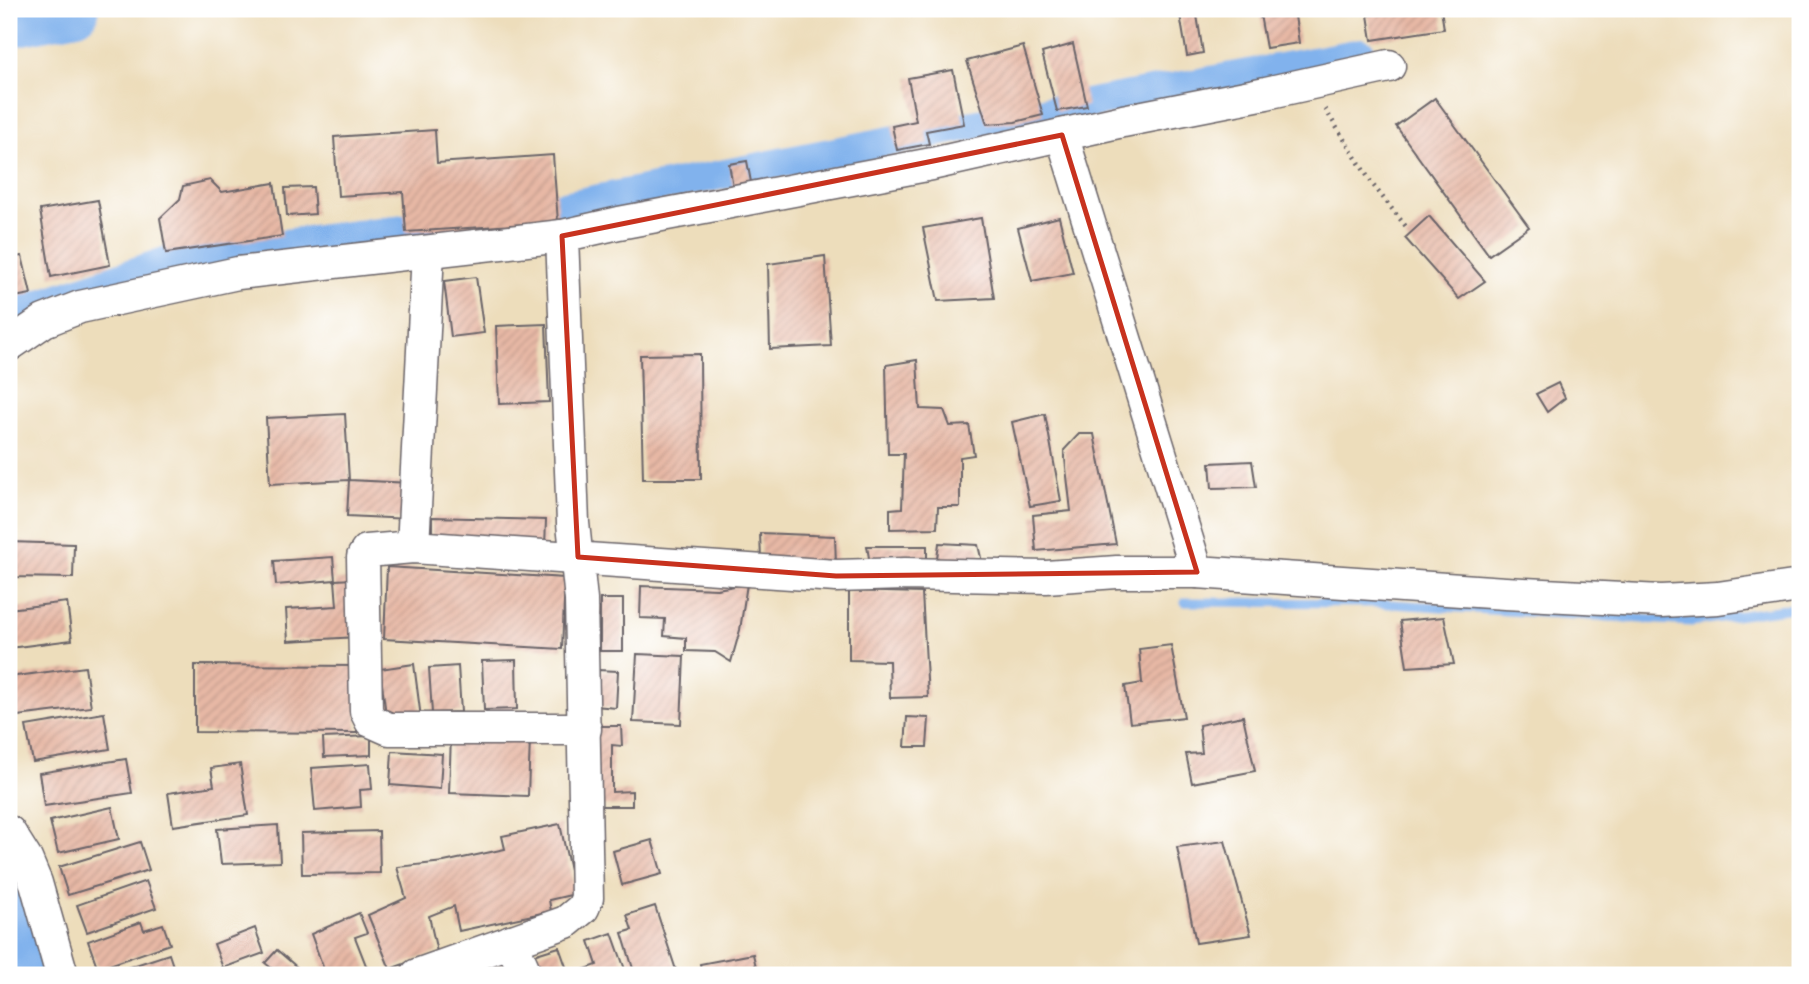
<svg xmlns="http://www.w3.org/2000/svg" width="1809" height="984" viewBox="0 0 1809 984" font-family="'Libre Bodoni',serif">
  <style>
    .lines { fill: none; stroke-linecap: round; stroke-linejoin: round }
    .stream { stroke: #81b2ed; stroke-width: 9 }
    .canal { stroke: #81b2ed; stroke-width: 30 }
    .river { stroke: #81b2ed; stroke-width: 51 }
    .building { fill: url(#building-hatch) }
    .minor-casing { stroke: #696368; stroke-width: 35 }
    .path { stroke: #696368; stroke-width: 4.5; stroke-dasharray: 2 5; stroke-linecap: butt }
    .minor { stroke: #fff; stroke-width: 32 }
    .marked { fill: none; stroke: #c8321e; stroke-width: 5; stroke-linejoin: round }
  </style>
  <defs>
    <pattern id="building-hatch" width="6" height="6" patternUnits="userSpaceOnUse" patternTransform="scale(1.75)"><rect width="6" height="6" fill="#e7b8a5"/><path d="M-1 1l2-2M0 6l6-6M5 7l2-2" fill="none" stroke="#c69e8f"/></pattern>
  </defs>
  <rect width="100%" height="100%" fill="#fff"/>
  <filter id="ink" filterUnits="userSpaceOnUse"><feTurbulence type="fractalNoise" baseFrequency=".0143" numOctaves="2"/><feDisplacementMap in="SourceGraphic" scale="14" xChannelSelector="R" yChannelSelector="G"/><feConvolveMatrix kernelMatrix="1 2 1 2 8 2 1 2 1" color-interpolation-filters="sRGB"/></filter>
  <filter id="wash" filterUnits="userSpaceOnUse"><feTurbulence type="fractalNoise" baseFrequency=".00686" numOctaves="4" result="noise"/><feDisplacementMap in="SourceGraphic" scale="28" xChannelSelector="R" yChannelSelector="G"/><feGaussianBlur stdDeviation="1.57" result="paint"/><feColorMatrix in="noise" values="0 0 0 0 0 0 0 0 0 0 0 0 0 0 0 0 0 1.4 0 .05"/><feComposite in="paint" operator="in"/></filter>
  <g filter="url(#wash)">
    <rect width="100%" height="100%" fill="#edddbb"/>
    <g class="lines">
      <path class="stream" d="M1185,602L1374,603L1691,622L1800,607"/>
      <g class="canal">
        <path d="M519,215L941,131L1361,53"/>
        <path d="M9,315L180,257L445,224"/>
      </g>
      <g class="river">
        <path d="M9,22L74,9"/>
        <path d="M9,901L36,975"/>
      </g>
    </g>
    <g id="blocks">
      <g class="building">
        <path d="M1179,9H1196L1203,53L1187,56Z"/>
        <path d="M1259,9H1294L1299,43L1266,48Z"/>
        <path d="M1367,9H1441L1444,29L1372,40Z"/>
        <path d="M1073,44L1087,106L1057,111L1042,53Z"/>
        <path d="M1023,46L1043,115L1015,122L987,124L967,61Z"/>
        <path d="M953,70L964,124L926,131L929,144L897,150L892,126L916,121L908,78Z"/>
        <path d="M1435,98L1529,227L1489,255L1396,126Z"/>
        <path d="M435,130L437,163L553,155L558,222L406,232L403,192L338,196L334,137Z"/>
        <path d="M747,161L751,182L733,186L729,164Z"/>
        <path d="M210,180L222,192L274,183L282,236L166,253L160,218L180,199L183,186Z"/>
        <path d="M313,187L315,214L287,216L285,188Z"/>
        <path d="M98,200L110,265L51,277L40,210Z"/>
        <path d="M1429,216L1485,281L1459,299L1405,238Z"/>
        <path d="M1059,217L1073,273L1032,281L1018,228Z"/>
        <path d="M981,218L994,298L938,301L923,228Z"/>
        <path d="M22,256L31,294L9,298V258Z"/>
        <path d="M825,256L831,346L770,349L768,264Z"/>
        <path d="M476,277L484,333L451,337L444,281Z"/>
        <path d="M546,324L549,402L499,404L496,326Z"/>
        <path d="M700,354L701,479H643L640,355Z"/>
        <path d="M917,360L920,409L944,410L950,426L969,425L974,455L960,457V507H938L937,528L890,529V509L902,508L904,454H888L886,365Z"/>
        <path d="M1558,383L1565,398L1547,412L1536,394Z"/>
        <path d="M345,414L349,480L411,483L409,519L347,516L349,480L270,484L266,418Z"/>
        <path d="M1045,414L1061,501L1030,506L1012,422Z"/>
        <path d="M1079,434H1094L1116,544L1036,551L1033,515L1071,511L1064,450Z"/>
        <path d="M1252,461L1256,487L1212,488L1210,463Z"/>
        <path d="M432,517L546,520L545,547L432,545Z"/>
        <path d="M760,533L835,536L836,565L761,560Z"/>
        <path d="M9,542L74,544L73,578L9,577Z"/>
        <path d="M939,543L978,545L983,566L936,567Z"/>
        <path d="M867,546H927V564H870Z"/>
        <path d="M333,557L335,580L276,585L274,561Z"/>
        <path d="M387,567L565,578L562,649L384,639Z"/>
        <path d="M353,579L357,637L288,641L286,609L337,606L335,580Z"/>
        <path d="M747,584L740,630L731,662L715,652L686,651V638L664,636L665,619L640,618L641,586L717,589Z"/>
        <path d="M849,591L922,593L928,697L890,698L889,661L849,660Z"/>
        <rect x="600" y="599" width="23" height="52"/>
        <path d="M67,602L72,640L9,648V609Z"/>
        <path d="M1444,617L1454,664L1407,667L1400,621Z"/>
        <path d="M1171,645L1184,717L1130,723L1125,686L1142,683L1139,649Z"/>
        <path d="M637,654L684,656L681,724L633,722Z"/>
        <path d="M516,660L517,709L484,710L482,661Z"/>
        <path d="M414,664L421,718L387,722L380,669Z"/>
        <path d="M195,665L357,666V733L195,732Z"/>
        <path d="M458,666L461,712L432,713L429,668Z"/>
        <path d="M85,667L91,707L9,717V677Z"/>
        <path d="M597,670L618,671L616,708L595,706Z"/>
        <path d="M104,713L110,749L33,762L26,726Z"/>
        <path d="M1243,716L1255,771L1192,783L1186,754L1202,753L1199,725Z"/>
        <path d="M907,717L929,718L927,747H905Z"/>
        <path d="M592,726H621L622,746L612,745V792L632,791V806H594Z"/>
        <path d="M371,736V755L324,757L323,738Z"/>
        <path d="M451,736L530,738L528,796L449,793Z"/>
        <path d="M392,751L442,754L440,789L390,785Z"/>
        <path d="M126,759L132,793L44,806L39,773Z"/>
        <path d="M240,764L248,815L173,826L168,793L214,786L211,768Z"/>
        <path d="M370,764L372,789L360,790L361,807L315,811L311,768Z"/>
        <path d="M112,807L119,839L58,853L50,821Z"/>
        <path d="M560,824L575,894L549,900L551,911L459,931L454,906L429,916L437,952L390,969L368,915L406,898L397,867L444,862L505,849L502,836Z"/>
        <path d="M278,825L280,862L221,864L217,829Z"/>
        <path d="M379,831L380,873L302,874L301,833Z"/>
        <path d="M652,840L662,874L622,885L613,851Z"/>
        <path d="M1225,841L1251,935L1196,943L1177,847Z"/>
        <path d="M140,842L149,870L68,895L59,867Z"/>
        <path d="M146,881L156,908L87,932L77,905Z"/>
        <path d="M655,906L676,970L661,975H635L622,933L632,930L627,915Z"/>
        <path d="M359,913L367,933L355,937L367,968L347,975H326L311,934Z"/>
        <path d="M141,922L144,930L163,924L170,944L98,969L88,941Z"/>
        <path d="M255,928L264,953L223,968L214,944Z"/>
        <path d="M612,933L627,975H536L530,956L559,947L569,975L597,965L589,941Z"/>
        <path d="M277,950L306,975H280L265,963Z"/>
        <path d="M169,954L176,975H105Z"/>
        <path d="M753,954L758,975H702L700,964Z"/>
        <path d="M515,965L520,975H490Z"/>
      </g>
    </g>
  </g>
  <g filter="url(#ink)">
    <use href="#blocks" fill-opacity="0" stroke="#696368" stroke-width="2"/>
    <g class="lines">
      <defs>
        <g id="minor">
          <path d="M1062,135L1197,572L1505,593L1661,601L1718,598L1800,586"/>
          <path d="M9,345L44,321L80,307L238,273L562,236L619,223L932,164L1123,121L1266,93L1389,66"/>
          <path d="M413,547L428,252"/>
          <path d="M585,729H389L371,721L366,711L363,557L367,551L413,547L836,576L905,574L1046,577L1117,572H1197"/>
          <path d="M9,832L26,859L36,883L62,975"/>
          <path d="M511,941L526,975"/>
          <path d="M417,975L566,922L583,908L587,898L581,600L573,523L562,236"/>
        </g>
      </defs>
      <use href="#minor" class="minor-casing"/>
      <path class="path" d="M1325,109L1373,185L1408,229"/>
      <use href="#minor" class="minor"/>
    </g>
  </g>
  <path class="marked" d="M1062,135L1197,572L836,576L578,557L562,236Z"/>
  <rect width="1809" height="984" fill="none" stroke="#fff" stroke-width="35"/>
</svg>
